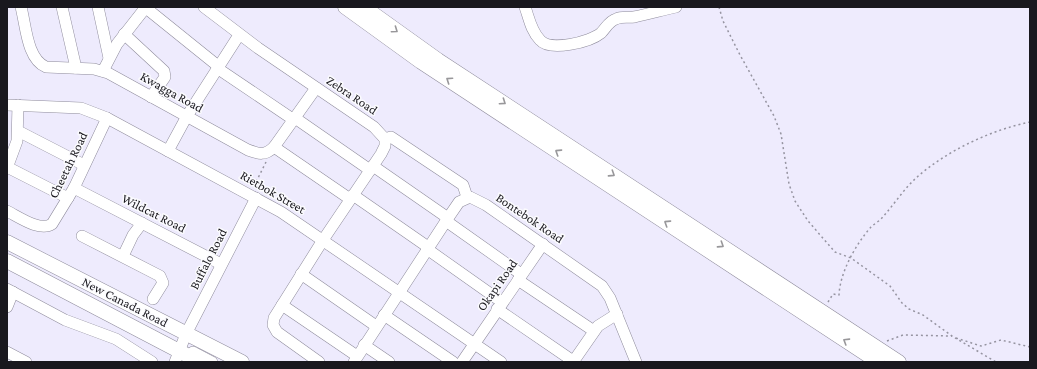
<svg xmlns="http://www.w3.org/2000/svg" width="1037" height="369" viewBox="0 0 1037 369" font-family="'Crimson Pro',serif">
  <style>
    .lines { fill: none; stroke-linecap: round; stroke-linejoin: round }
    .minor-casing { stroke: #8f8c9c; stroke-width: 12 }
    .major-casing { stroke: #8f8c9c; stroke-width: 15 }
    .path { stroke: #9694a1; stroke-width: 1.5; stroke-dasharray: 2 3; stroke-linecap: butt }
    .minor { stroke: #fff; stroke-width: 11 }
    .major { stroke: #fff; stroke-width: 14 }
    .oneway { stroke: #98979a }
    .labels { text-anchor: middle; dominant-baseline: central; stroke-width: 3; stroke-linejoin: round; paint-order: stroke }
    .street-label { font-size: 13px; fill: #19181e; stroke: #fbfbfe }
  </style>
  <rect width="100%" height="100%" fill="#eeebfd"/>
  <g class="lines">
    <defs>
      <g id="minor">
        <path d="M21,7C26,26 27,59 46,67L94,69L108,73L248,150C259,154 265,156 274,147L316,88"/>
        <path d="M62,7L76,68"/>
        <path d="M98,7L109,58"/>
        <path d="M204,7L258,48L374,127L385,139V146L381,154L323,240L274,318L273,325L277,332L319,362"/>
        <path d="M525,7C529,18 531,31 540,40C550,52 590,42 601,33C606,28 609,21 616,19C622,16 629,18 634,17C649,14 662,10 676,7"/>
        <path d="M146,8L218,66"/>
        <path d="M124,34L164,71L165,77L151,97"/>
        <path d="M217,68L294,120"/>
        <path d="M103,71L117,44L146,7"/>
        <path d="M7,105L81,108L107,118L281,212L501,362"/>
        <path d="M295,118L370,170"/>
        <path d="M18,131L84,165"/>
        <path d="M385,139L391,137L463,185L467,197"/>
        <path d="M274,147L350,199"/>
        <path d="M168,151L187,116L239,35"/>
        <path d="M373,166L448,218"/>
        <path d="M7,167L68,198"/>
        <path d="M7,168L17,141L18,105"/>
        <path d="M74,188L221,264"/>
        <path d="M353,195L428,247"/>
        <path d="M7,211C19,217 40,232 52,224L74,188L107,118"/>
        <path d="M446,221L521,274"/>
        <path d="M82,236L160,276L163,283L153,299"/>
        <path d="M427,249L502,302"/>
        <path d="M123,256L133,235L142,223"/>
        <path d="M301,274L376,326"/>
        <path d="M518,280L594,331"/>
        <path d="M7,289L65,320L116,339L152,362"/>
        <path d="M282,305L357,356"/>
        <path d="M7,307L13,292"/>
        <path d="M497,309L573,361"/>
        <path d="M384,315L453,362"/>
        <path d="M364,345L389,362"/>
        <path d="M7,352L26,362"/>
        <path d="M193,352L212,362"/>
        <path d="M175,362L186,334L256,198"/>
        <path d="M354,362L446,221L459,202L470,197L486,205L602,286L610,298L636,362"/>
        <path d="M462,362L543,244"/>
        <path d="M573,362L598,326L617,314"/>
      </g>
      <g id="major">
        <path d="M345,7L421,62L878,362"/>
        <path d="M364,7L438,60L899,362"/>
        <path d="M7,242L242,362"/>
        <path d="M7,261L200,362"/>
      </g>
    </defs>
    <use href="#minor" class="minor-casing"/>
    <use href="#major" class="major-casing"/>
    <g class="path">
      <path d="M719,7L723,21L740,55L774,116L781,134L789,184L795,201L808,221L835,252L851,258L890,286L902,303L909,309L923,315L952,336L996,362"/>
      <path d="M254,186L266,162"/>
      <path d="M828,302L833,294L839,295C840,272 856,244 871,227C874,224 878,222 881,219C893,206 903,190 916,178C946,151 991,130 1030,122"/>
      <path d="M956,338L981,346L1001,340L1030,347"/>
      <path d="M887,341L903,335L952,336"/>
    </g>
    <use href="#minor" class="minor"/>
    <use href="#major" class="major"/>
  </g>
  <defs><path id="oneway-chevron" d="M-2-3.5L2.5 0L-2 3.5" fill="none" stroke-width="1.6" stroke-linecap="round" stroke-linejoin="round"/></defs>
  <g class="oneway">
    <use href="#oneway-chevron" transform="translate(395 30) rotate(35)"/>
    <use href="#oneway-chevron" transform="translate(449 80) rotate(-146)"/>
    <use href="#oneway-chevron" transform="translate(503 102) rotate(34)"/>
    <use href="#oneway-chevron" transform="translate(558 152) rotate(-147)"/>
    <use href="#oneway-chevron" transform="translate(612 174) rotate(33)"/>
    <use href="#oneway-chevron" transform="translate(667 223) rotate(-147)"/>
    <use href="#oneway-chevron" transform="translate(721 245) rotate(33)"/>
    <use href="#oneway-chevron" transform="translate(846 341) rotate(-148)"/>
  </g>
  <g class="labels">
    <g class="street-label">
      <text transform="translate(172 92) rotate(29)">Kwagga Road</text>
      <text transform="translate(352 95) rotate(34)">Zebra Road</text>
      <text transform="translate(68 165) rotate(-64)">Cheetah Road</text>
      <text transform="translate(273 192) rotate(30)">Rietbok Street</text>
      <text transform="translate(154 213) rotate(27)">Wildcat Road</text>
      <text transform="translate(530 218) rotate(34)">Bontebok Road</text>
      <text transform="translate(208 259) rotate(-63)">Buffalo Road</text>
      <text transform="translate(497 285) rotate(-55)">Okapi Road</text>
      <text transform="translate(125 302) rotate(27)">New Canada Road</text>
    </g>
  </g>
  <rect width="1037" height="369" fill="none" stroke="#19181e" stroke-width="16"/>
</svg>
